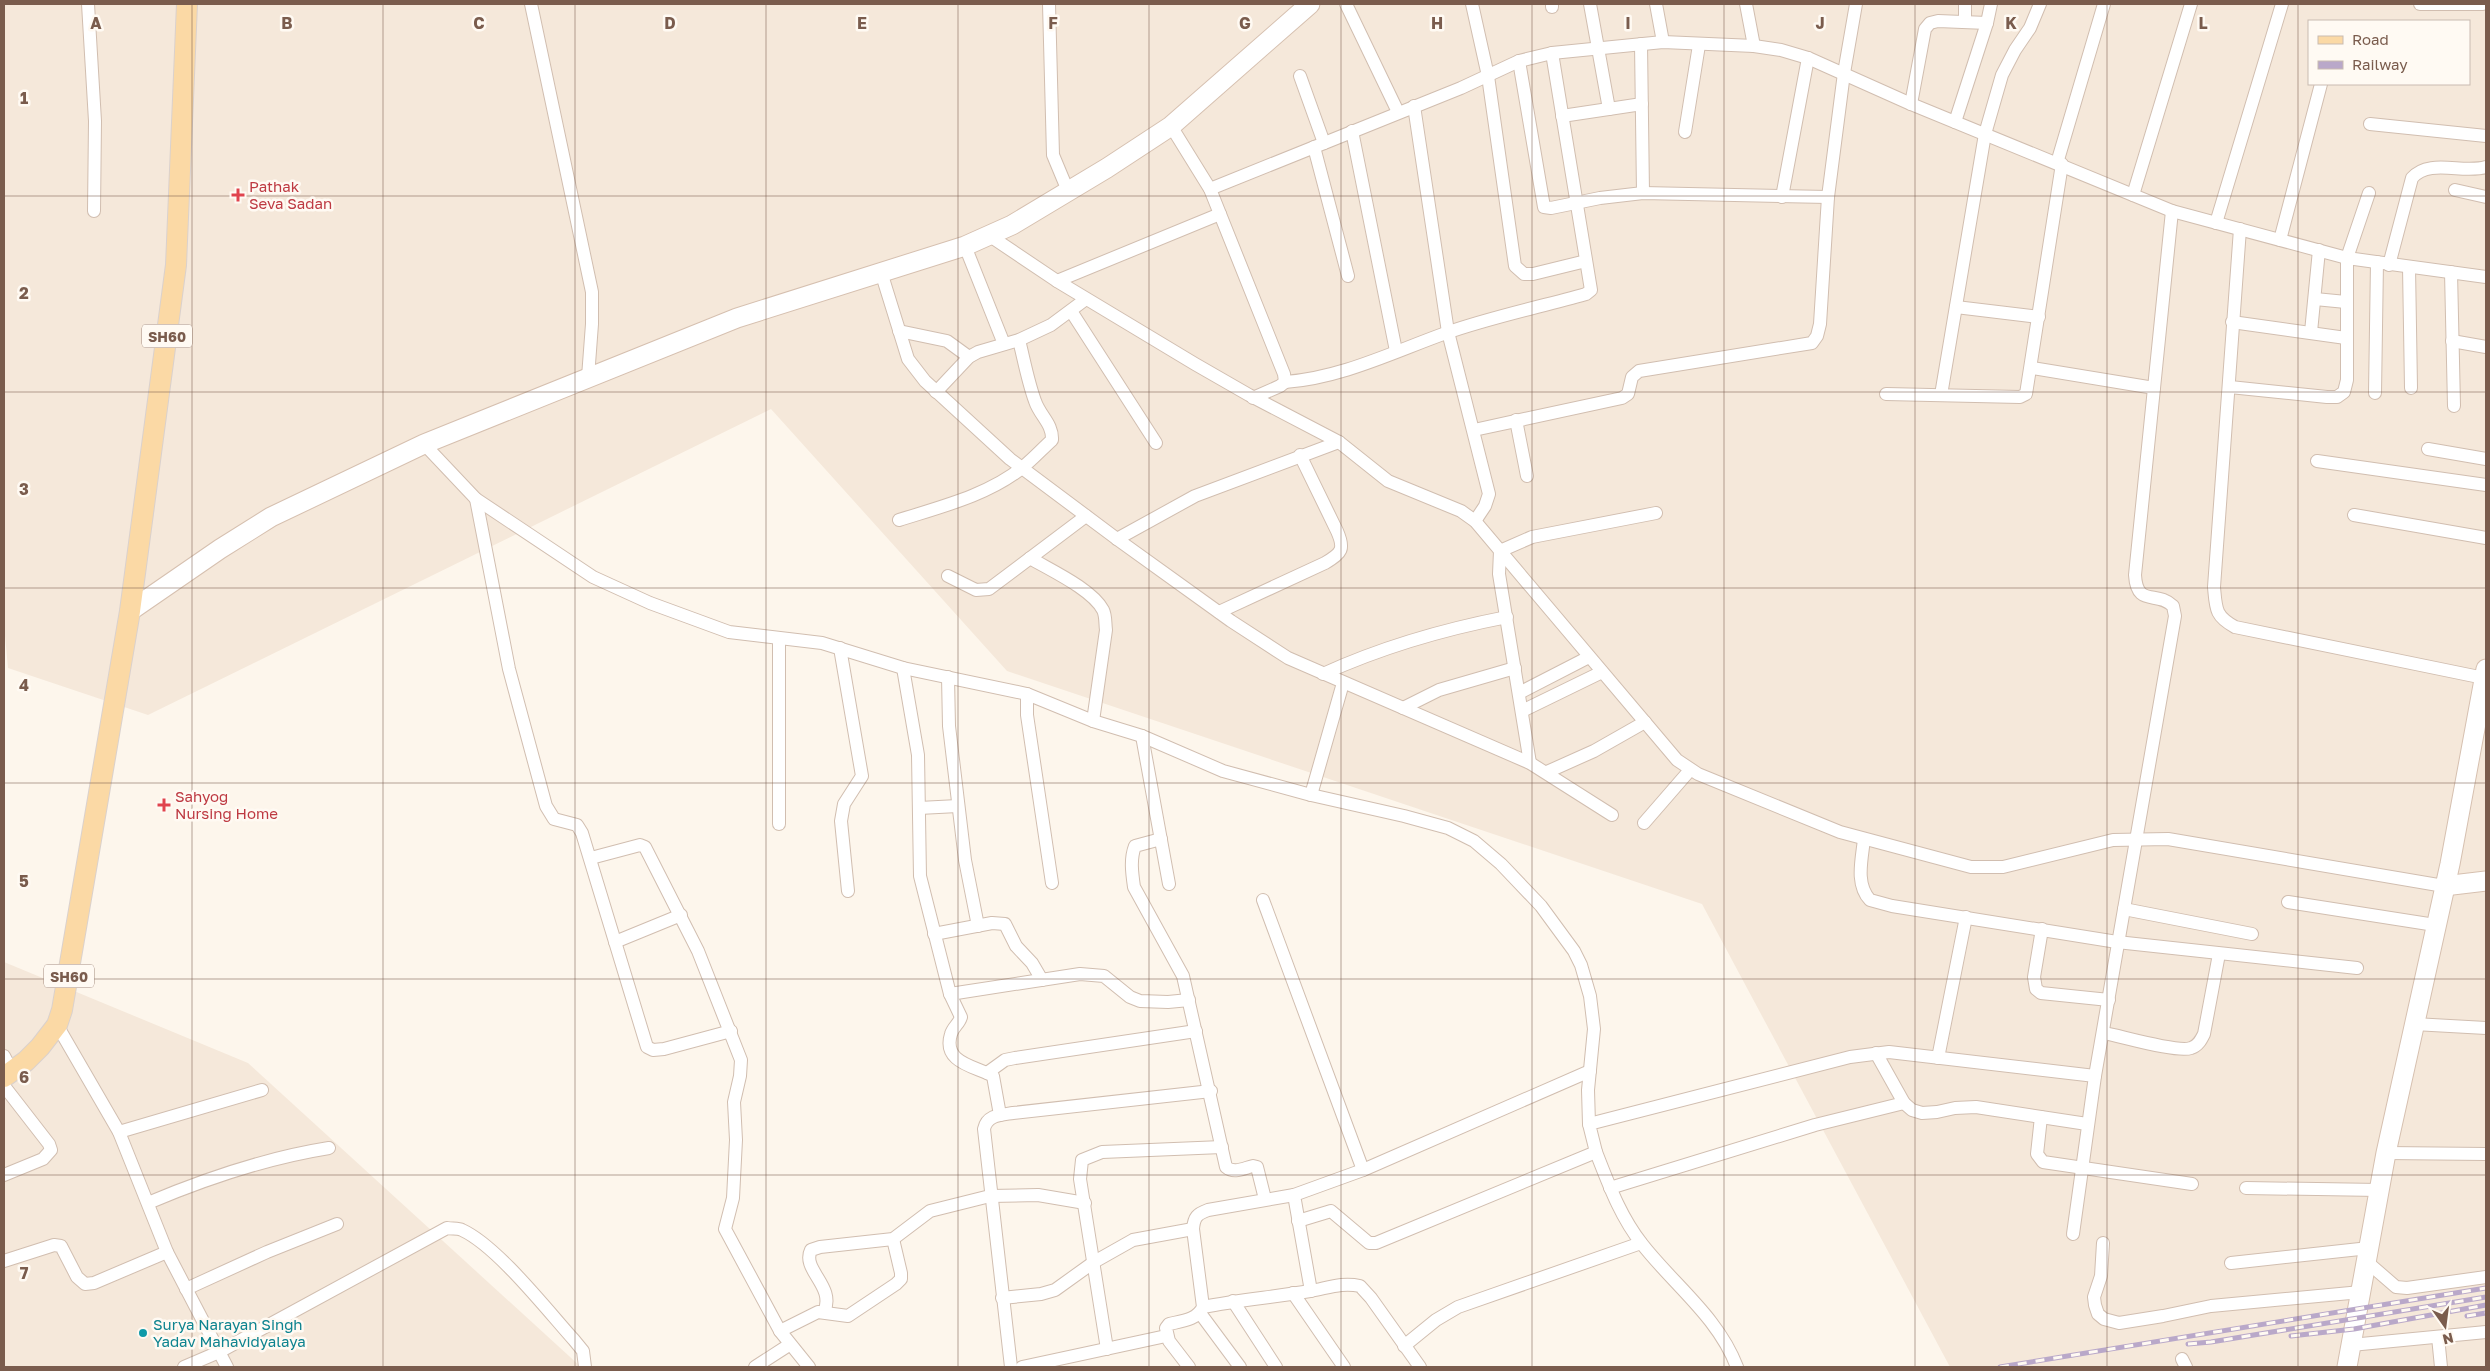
<svg xmlns="http://www.w3.org/2000/svg" width="2490" height="1371" viewBox="0 0 2490 1371" font-family="'Golos Text',sans-serif">
  <style>
    .residential { fill: #f5e8da; fill-rule: evenodd }
    .lines { fill: none; stroke-linecap: round; stroke-linejoin: round }
    .street-casing { stroke: #d1beb0; stroke-width: 14 }
    .secondary-casing { stroke: #d6c0b0; stroke-width: 21 }
    .primary-casing { stroke: #dad1cd; stroke-width: 22 }
    .street { stroke: #fff; stroke-width: 12 }
    .secondary { stroke: #fff; stroke-width: 19 }
    .primary { stroke: #fbd9a5; stroke-width: 20 }
    .rail-casing { stroke: #b9a8c9; stroke-width: 5 }
    .rail { stroke: #fffaf3; stroke-width: 3; stroke-dasharray: 9; stroke-linecap: butt }
    .grid { fill: none; stroke: #7a5c4d; stroke-width: 1; stroke-opacity: 0.55 }
    .health-dot { fill: #e0444e; stroke: #fffaf3; stroke-width: 2 }
    .culture-dot { fill: #0f9aa8; stroke: #fffaf3; stroke-width: 2 }
    .labels { text-anchor: middle; dominant-baseline: central; stroke-width: 5; stroke-linejoin: round; paint-order: stroke }
    .shield { fill: #fffaf3; stroke: #a28b7f; stroke-width: 1 }
    .shield-label { font-size: 14px; font-weight: bold; fill: #7a5c4d }
    .health-label { font-size: 15px; fill: #be3a42; stroke: #fffaf3; text-anchor: start }
    .culture-label { font-size: 15px; fill: #0d838f; stroke: #fffaf3; text-anchor: start }
    .grid-label { font-size: 16px; text-anchor: middle; font-weight: bold; fill: #7a5c4d; stroke: #fffaf3; stroke-width: 5; stroke-linejoin: round; paint-order: stroke }
  </style>
  <rect width="100%" height="100%" fill="#fdf6ec"/>
  <g class="residential">
    <path d="M4,4H2486V1367H1950L1702,904L1007,671L771,409L148,715L8,668L4,625ZM2309,21H2469V84H2309Z"/>
    <path d="M4,962L248,1063L581,1367H4Z"/>
  </g>
  <g class="lines">
    <defs>
      <g id="street">
        <path d="M88,4L95,121L94,211"/>
        <path d="M531,4L592,292V324L588,377"/>
        <path d="M1049,4L1053,155L1068,191"/>
        <path d="M1346,4L1398,112"/>
        <path d="M1472,4L1488,76L1515,266L1524,274H1533L1586,261"/>
        <path d="M1552,4V7"/>
        <path d="M1590,4L1609,109"/>
        <path d="M1656,4L1663,42"/>
        <path d="M1746,4L1754,46"/>
        <path d="M2420,4H2483"/>
        <path d="M1965,22V4"/>
        <path d="M1641,44L1643,193"/>
        <path d="M1519,61L1544,207L1551,208L1600,198L1643,193L1828,197"/>
        <path d="M1300,76L1324,143"/>
        <path d="M1911,104L1925,29L1930,23L1938,21L1987,23"/>
        <path d="M1414,106L1448,332L1489,494L1485,506L1475,521"/>
        <path d="M1562,116L1642,104"/>
        <path d="M1955,122L1987,23L1991,4"/>
        <path d="M2370,124L2486,136"/>
        <path d="M1171,126L1210,189L1284,374L1285,382L1280,386L1253,398"/>
        <path d="M1352,131L1396,351"/>
        <path d="M1685,132L1699,45"/>
        <path d="M1314,147L1348,276"/>
        <path d="M2057,163L2104,4"/>
        <path d="M1210,189L1461,88L1519,61L1552,53L1663,42L1754,46L1781,50L1808,58L1911,104L2172,211L2347,258L2486,277"/>
        <path d="M2455,190L2486,197"/>
        <path d="M2133,195L2191,4"/>
        <path d="M1782,197L1808,58"/>
        <path d="M2216,223L2282,4"/>
        <path d="M2240,229L2214,587C2216,609 2215,616 2235,627L2484,678"/>
        <path d="M990,236L1057,281L1195,364L1249,395L1339,442L1388,481L1461,511L1475,521L1677,760L1698,774L1840,832L1971,867H2003L2113,840L2168,839L2444,886"/>
        <path d="M2280,240L2321,84"/>
        <path d="M965,246L1004,344"/>
        <path d="M2389,265L2412,178C2429,158 2463,174 2486,167"/>
        <path d="M2409,267L2411,388"/>
        <path d="M881,272L908,359L925,381L1010,459L1117,539L1231,621L1288,658L1530,763L1612,815"/>
        <path d="M2451,272L2454,406"/>
        <path d="M1057,281L1220,214"/>
        <path d="M2315,299L2346,302"/>
        <path d="M1956,307L2039,317"/>
        <path d="M1071,311L1156,443"/>
        <path d="M2232,322L2346,338"/>
        <path d="M899,331L947,341L969,357"/>
        <path d="M2311,332L2319,250"/>
        <path d="M2452,341L2486,347"/>
        <path d="M2032,368L2154,388"/>
        <path d="M1285,382C1341,378 1393,352 1446,333C1491,317 1540,307 1586,294L1591,290L1552,53"/>
        <path d="M2230,387L2327,397H2337L2344,392L2347,380V258L2369,193"/>
        <path d="M936,392L969,357L978,352L1019,340L1051,325L1086,299"/>
        <path d="M2375,393L2377,262"/>
        <path d="M1886,394L2020,397L2026,394L2062,164"/>
        <path d="M1941,395L1985,134L2002,75L2015,50L2030,28L2040,4"/>
        <path d="M1516,420L1527,476"/>
        <path d="M1474,430L1622,398L1628,394L1632,377L1639,371L1812,343L1817,336L1820,324L1828,197L1844,73L1856,4"/>
        <path d="M424,444L476,499L593,577L650,603L729,632L822,643L903,668L1027,694L1093,721L1142,736L1223,771L1311,795L1404,816L1448,828L1474,841L1501,864L1541,906L1574,951L1581,965L1590,996L1594,1029L1588,1090L1589,1124"/>
        <path d="M2428,449L2486,459"/>
        <path d="M2317,461L2486,485"/>
        <path d="M476,499L509,669L546,806L554,819L577,825L582,833L647,1047L653,1050L664,1049L731,1031"/>
        <path d="M2354,515L2486,538"/>
        <path d="M899,520C940,507 989,495 1023,467C1033,459 1042,449 1052,440C1053,424 1040,416 1035,401C1028,382 1024,360 1019,340"/>
        <path d="M1117,539L1195,496L1339,442"/>
        <path d="M1030,558C1050,570 1092,589 1103,610C1106,616 1105,623 1106,630L1093,721"/>
        <path d="M948,576L976,590L989,589L1086,516"/>
        <path d="M1219,612L1325,563C1342,553 1345,549 1337,531L1300,455"/>
        <path d="M840,648L862,776L844,804L841,821L848,891"/>
        <path d="M903,668L918,755L920,876L950,994L961,1017C959,1024 953,1027 951,1034C942,1063 975,1066 993,1076L1000,1115"/>
        <path d="M1323,674C1380,648 1445,629 1507,617"/>
        <path d="M948,677L949,726L965,860L978,926"/>
        <path d="M1519,693L1589,657"/>
        <path d="M1027,694V715L1052,883"/>
        <path d="M1403,708L1439,690L1515,668"/>
        <path d="M1522,711L1602,672"/>
        <path d="M1142,736L1169,884"/>
        <path d="M1530,763L1499,574L1500,551L1532,537L1656,513"/>
        <path d="M1547,772L1594,751L1645,722"/>
        <path d="M1311,795L1343,683"/>
        <path d="M919,808L958,806"/>
        <path d="M1644,823L1690,770"/>
        <path d="M779,824V639"/>
        <path d="M1161,839L1135,846C1130,859 1132,873 1134,887L1183,976L1226,1167C1234,1174 1244,1168 1253,1166L1257,1167L1265,1199"/>
        <path d="M1864,839C1862,859 1855,884 1870,900L1892,906L2117,942L2357,968"/>
        <path d="M591,858L640,845L645,847L698,951L741,1060L740,1076L734,1102L736,1140L733,1198L725,1229L780,1331L809,1367"/>
        <path d="M1263,900L1363,1170"/>
        <path d="M2288,902L2435,925"/>
        <path d="M2124,909L2252,934"/>
        <path d="M2042,929L2034,977L2036,989L2041,993L2109,1000"/>
        <path d="M934,934L992,923L1005,924L1016,946L1032,963L1042,980"/>
        <path d="M615,942L681,915"/>
        <path d="M950,994L1080,974L1104,976L1130,997L1140,1001L1168,1002L1189,1000"/>
        <path d="M2414,1024L2486,1028"/>
        <path d="M57,1025L119,1132L167,1252L227,1367"/>
        <path d="M2104,1033C2121,1036 2177,1053 2191,1048C2198,1046 2201,1040 2204,1034L2219,954"/>
        <path d="M1876,1053L1904,1103L1912,1110L1922,1113L1937,1112L1955,1108L1976,1107L2087,1124"/>
        <path d="M4,1056L12,1071"/>
        <path d="M1938,1058L1966,917"/>
        <path d="M987,1073L1005,1060L1015,1058L1196,1031"/>
        <path d="M4,1086L49,1144L51,1150L43,1159L4,1175"/>
        <path d="M2041,1117L2037,1154L2043,1162L2192,1184"/>
        <path d="M119,1132L262,1090"/>
        <path d="M1596,1152C1609,1185 1620,1216 1642,1244C1674,1285 1718,1317 1737,1367"/>
        <path d="M2386,1153L2486,1154"/>
        <path d="M1610,1188L1815,1125L1904,1103"/>
        <path d="M2246,1188L2379,1190"/>
        <path d="M148,1203C207,1178 266,1158 329,1148"/>
        <path d="M1298,1221L1331,1211L1369,1243H1376L1596,1152L1589,1124L1850,1057L1889,1052L2095,1076L2175,616L2173,606C2157,590 2137,608 2135,575L2172,211"/>
        <path d="M2073,1234L2095,1076"/>
        <path d="M2103,1243L2101,1276L2094,1297L2095,1305L2098,1314L2104,1319L2119,1323L2163,1316L2211,1306L2361,1292"/>
        <path d="M4,1261L54,1245L61,1246L77,1277L85,1284L94,1283L167,1252"/>
        <path d="M2366,1261L2396,1287L2407,1288L2486,1277"/>
        <path d="M2231,1263L2369,1248"/>
        <path d="M186,1289L267,1252L337,1224"/>
        <path d="M1311,1291L1294,1195L1363,1170L1590,1071"/>
        <path d="M1293,1293L1344,1367"/>
        <path d="M1002,1298L1041,1294L1055,1290L1094,1262L1133,1240L1193,1229"/>
        <path d="M1233,1301L1276,1367"/>
        <path d="M1203,1307C1239,1300 1275,1297 1310,1291C1328,1288 1342,1282 1360,1286L1371,1298L1420,1367"/>
        <path d="M824,1312C836,1286 801,1270 811,1250L820,1247L893,1239L930,1211L990,1196L1038,1195L1085,1203"/>
        <path d="M1200,1313L1240,1367"/>
        <path d="M780,1331L818,1312L848,1316L896,1284L901,1279V1273L893,1239"/>
        <path d="M2438,1337L2441,1367"/>
        <path d="M2351,1345L2486,1332"/>
        <path d="M1404,1346L1436,1320L1458,1307L1641,1243"/>
        <path d="M1107,1349L1080,1179L1082,1160L1102,1152L1222,1147"/>
        <path d="M2182,1359L2186,1367"/>
        <path d="M184,1367L219,1352L447,1228C452,1229 458,1228 462,1230C497,1246 547,1310 574,1340L583,1351L585,1367"/>
        <path d="M755,1367L789,1345"/>
        <path d="M1011,1367L984,1129C987,1115 1000,1115 1013,1113L1211,1091"/>
        <path d="M1022,1367L1166,1336"/>
        <path d="M1189,1367L1169,1341L1166,1328L1169,1324C1182,1321 1197,1320 1203,1307L1193,1229C1194,1217 1197,1214 1208,1210L1294,1195"/>
      </g>
      <g id="secondary">
        <path d="M130,611L220,549L271,517L424,444L737,318L965,246L1012,225L1107,168L1171,126L1310,4"/>
        <path d="M2444,886L2486,881"/>
        <path d="M2347,1367L2386,1153L2450,864L2486,669"/>
      </g>
      <path id="primary" d="M4,1077L26,1061L40,1047L57,1025L62,1010L130,611L176,265L187,4"/>
    </defs>
    <use href="#street" class="street-casing"/>
    <use href="#secondary" class="secondary-casing"/>
    <use href="#primary" class="primary-casing"/>
    <use href="#street" class="street"/>
    <use href="#secondary" class="secondary"/>
    <use href="#primary" class="primary"/>
    <defs>
      <g id="rail">
        <path d="M2467,1316L2486,1313"/>
        <path d="M2291,1336L2354,1329L2486,1305"/>
        <path d="M2188,1344L2211,1342L2486,1297"/>
        <path d="M2000,1367L2486,1288"/>
      </g>
    </defs>
    <use href="#rail" class="rail-casing"/>
    <use href="#rail" class="rail"/>
  </g>
  <path class="grid" d="M192,4V1367M383,4V1367M575,4V1367M766,4V1367M958,4V1367M1149,4V1367M1341,4V1367M1532,4V1367M1724,4V1367M1915,4V1367M2107,4V1367M2298,4V1367M4,196H2486M4,392H2486M4,588H2486M4,783H2486M4,979H2486M4,1175H2486"/>
  <g class="health-dot">
    <path d="M235.5 187.5h5v5h5v5h-5v5h-5v-5h-5v-5h5z"/>
    <path d="M161.5 797.5h5v5h5v5h-5v5h-5v-5h-5v-5h5z"/>
  </g>
  <circle class="culture-dot" cx="143" cy="1333" r="5"/>
  <g class="labels">
    <g class="shield">
      <rect x="142" y="324.5" width="50" height="23" rx="4"/>
      <rect x="44" y="964.5" width="50" height="23" rx="4"/>
    </g>
    <g class="shield-label">
      <text x="167" y="336">SH60</text>
      <text x="69" y="976">SH60</text>
    </g>
    <g class="health-label">
      <text x="249" y="186">Pathak<tspan x="249" dy="17">Seva Sadan</tspan></text>
      <text x="175" y="796">Sahyog<tspan x="175" dy="17">Nursing Home</tspan></text>
    </g>
    <g class="culture-label">
      <text x="153" y="1324">Surya Narayan Singh<tspan x="153" dy="17">Yadav Mahavidyalaya</tspan></text>
    </g>
  </g>
  <g class="grid-label">
    <text x="96" y="29">A</text>
    <text x="287" y="29">B</text>
    <text x="479" y="29">C</text>
    <text x="670" y="29">D</text>
    <text x="862" y="29">E</text>
    <text x="1053" y="29">F</text>
    <text x="1245" y="29">G</text>
    <text x="1437" y="29">H</text>
    <text x="1628" y="29">I</text>
    <text x="1820" y="29">J</text>
    <text x="2011" y="29">K</text>
    <text x="2203" y="29">L</text>
    <text x="24" y="104">1</text>
    <text x="24" y="299">2</text>
    <text x="24" y="495">3</text>
    <text x="24" y="691">4</text>
    <text x="24" y="887">5</text>
    <text x="24" y="1083">6</text>
    <text x="24" y="1279">7</text>
  </g>
  <rect width="2490" height="1371" fill="none" stroke="#7a5c4d" stroke-width="10"/>
  <rect x="2308" y="20" width="162" height="65" fill="#fffaf3" stroke="#cabbb1"/>
  <rect x="2318" y="36" width="25" height="8" fill="#fbd9a5" stroke="#cabbb1"/>
  <text x="2352" y="45" font-size="15" fill="#7a5c4d">Road</text>
  <rect x="2318" y="61" width="25" height="8" fill="#b9a8c9" stroke="#cabbb1"/>
  <text x="2352" y="70" font-size="15" fill="#7a5c4d">Railway</text>
  <g transform="translate(2445 1326) rotate(166)" stroke="#fffaf3" stroke-width="4" paint-order="stroke">
  <path d="M0-4L9 19L0 12L-9 19Z" fill="#7a5c4d"/>
  <text y="-8" font-size="14" font-weight="bold" text-anchor="middle" fill="#7a5c4d">N</text>
  </g>
</svg>
